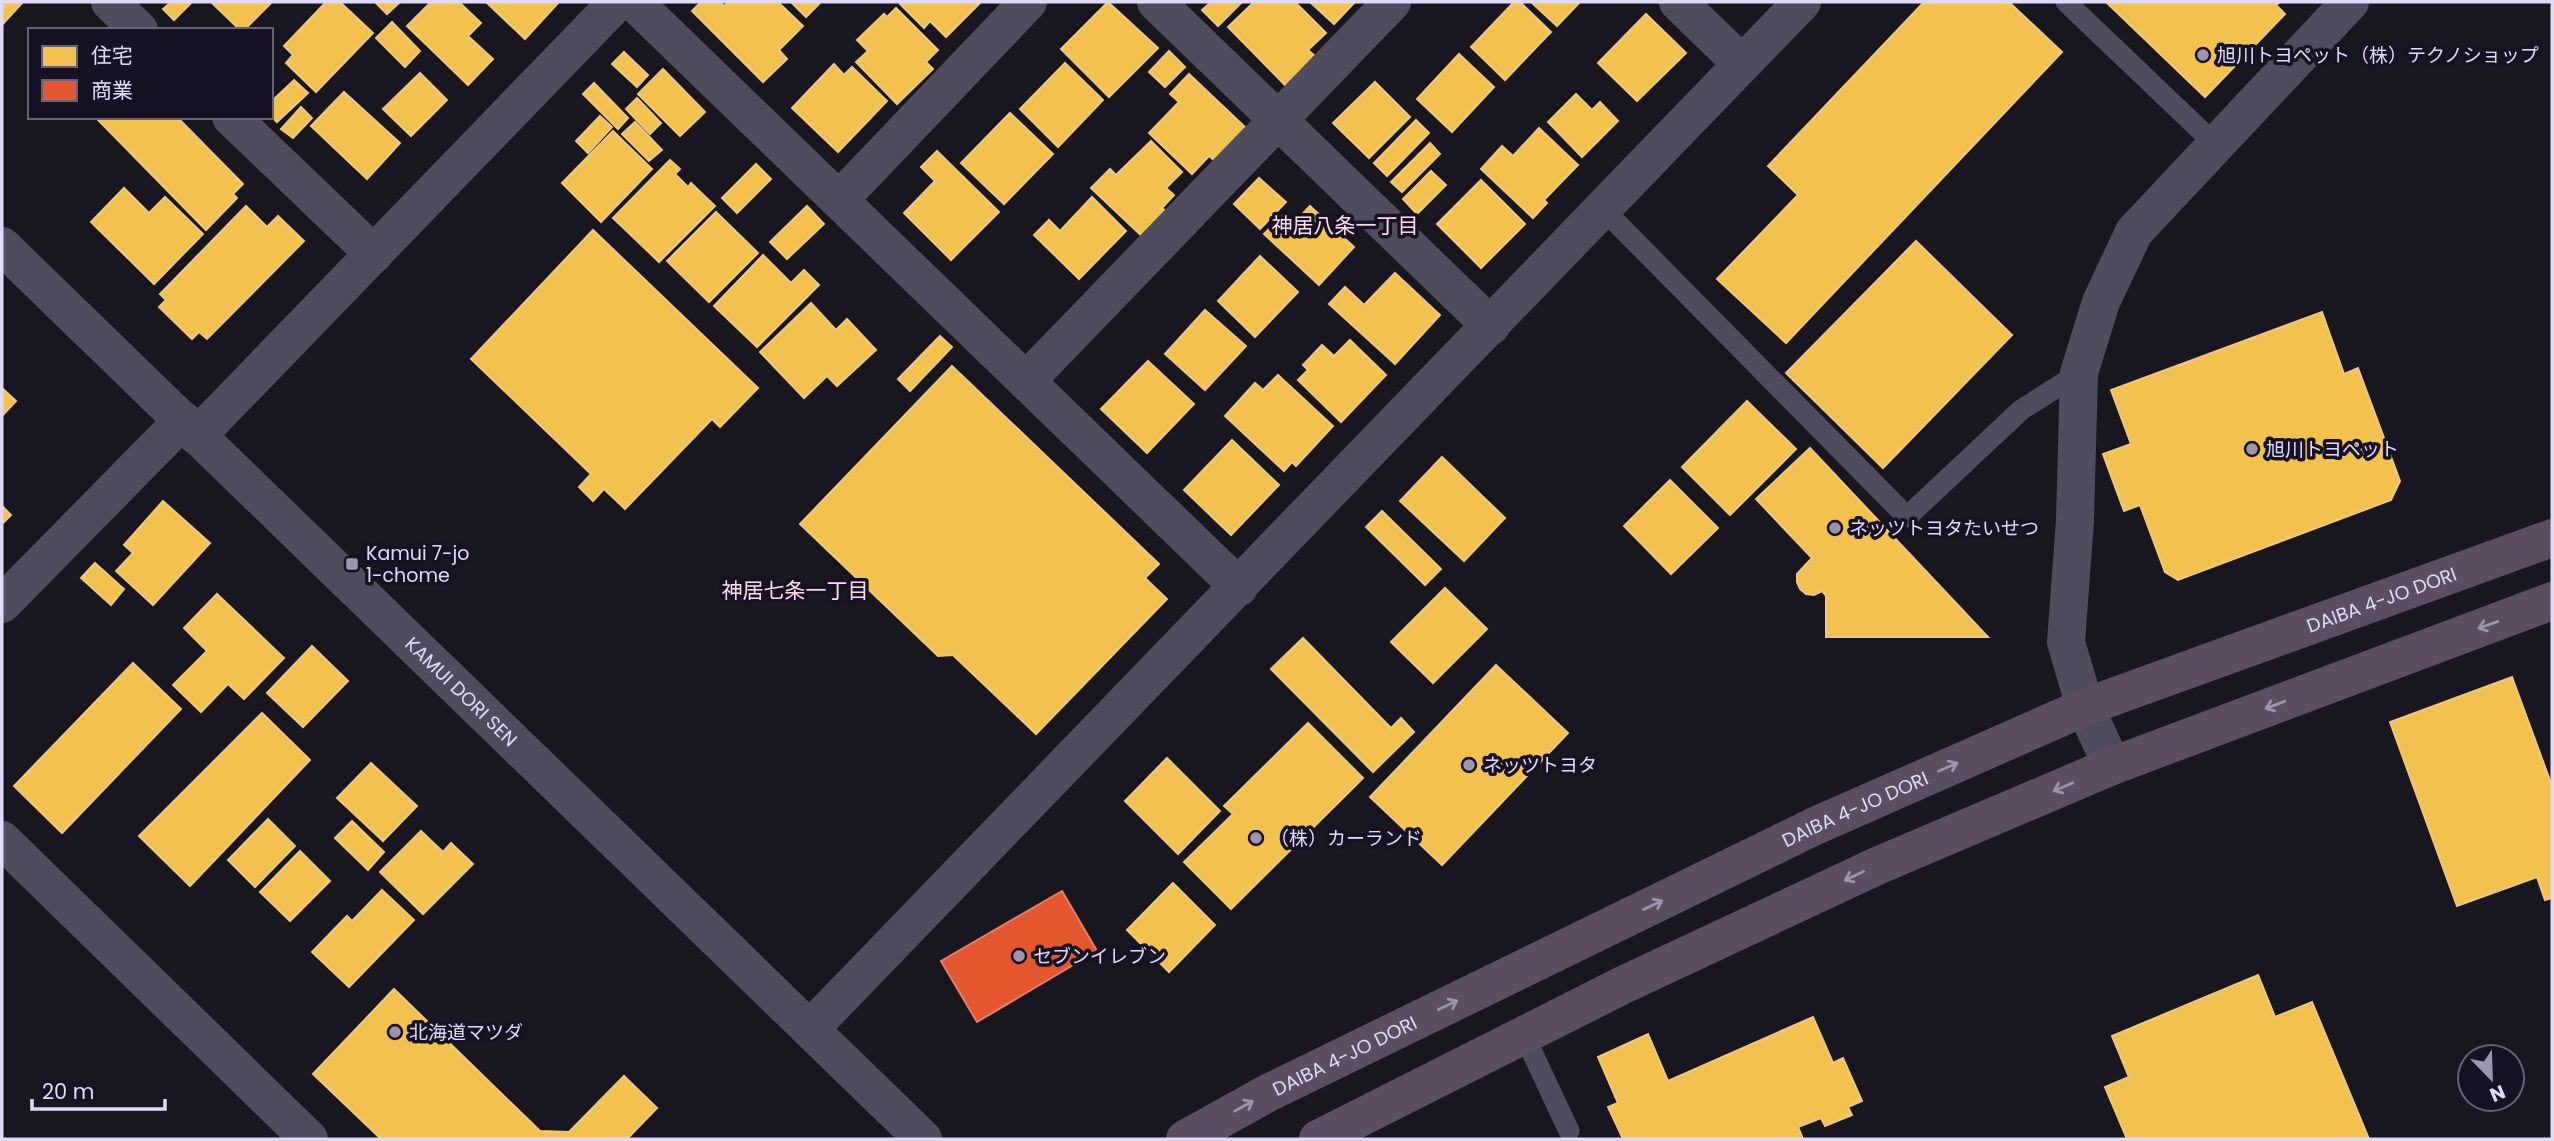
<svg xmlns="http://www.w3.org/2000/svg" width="2554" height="1141" viewBox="0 0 2554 1141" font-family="Poppins,'Noto Sans JP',sans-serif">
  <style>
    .homes { fill: #f2c14e; stroke: #edc882; stroke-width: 2 }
    .shops { fill: #e4572e; stroke: #e37e6b; stroke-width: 2 }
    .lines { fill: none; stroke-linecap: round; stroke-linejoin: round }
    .service { stroke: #4f4c5e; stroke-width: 21 }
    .minor { stroke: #4f4c5e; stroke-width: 38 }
    .tertiary { stroke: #4f4c5e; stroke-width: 38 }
    .trunk { stroke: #5b4e60; stroke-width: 38 }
    .oneway { stroke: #9e94ad }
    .poi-dot { fill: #9b95ad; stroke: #171223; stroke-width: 2.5 }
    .labels { text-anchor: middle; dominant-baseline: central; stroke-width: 7; stroke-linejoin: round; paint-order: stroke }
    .poi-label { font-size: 19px; fill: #e1d9fa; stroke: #171223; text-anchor: start }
    .street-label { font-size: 19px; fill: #e1d9fa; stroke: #171223 }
    .neighbourhood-label { font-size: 21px; fill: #fadbea; stroke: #171223 }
  </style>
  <rect width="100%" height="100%" fill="#18161f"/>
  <g class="homes">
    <path d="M2,2H23L2,25Z"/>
    <path d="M171,2H192L174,20L163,9Z"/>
    <path d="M211,2H272L244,30H240Z"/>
    <path d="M326,2H340L373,33L316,92L286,63L293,55L284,46Z"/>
    <path d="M375,2H400L387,14Z"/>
    <path d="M431,2H459L481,23L468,36L493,59L468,85L407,26Z"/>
    <path d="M486,2H559L525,39Z"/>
    <path d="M701,2H720L724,6L729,2H778L803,26L779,50L787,59L763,82L692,11Z"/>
    <path d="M791,2H821L806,17Z"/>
    <path d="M903,2H981L946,37L930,21L924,28L900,4Z"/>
    <path d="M1108,2L1158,48L1109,97L1061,49Z"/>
    <path d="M1211,2H1242L1218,26L1202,10Z"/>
    <path d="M1254,2H1295L1326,33L1308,50L1315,56L1286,86L1228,27Z"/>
    <path d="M1310,2H1355L1334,24Z"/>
    <path d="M1514,2H1520L1551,32L1505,80L1471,47Z"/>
    <path d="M1531,2H1580L1557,26Z"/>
    <path d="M1924,2H2009L2062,52L1786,343L1717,279L1798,195L1768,166Z"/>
    <path d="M2106,2H2280L2276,5L2285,14L2205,97Z"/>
    <path d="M896,8L938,50L926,62L933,69L897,104L856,62L868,51L857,40L884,14L887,17Z"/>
    <path d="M1646,14L1686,53L1637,101L1598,63Z"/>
    <path d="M392,22L420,51L405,67L376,38Z"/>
    <path d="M1169,51L1185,67L1165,87L1149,72Z"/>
    <path d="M624,52L648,75L637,87L612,64Z"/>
    <path d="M1459,54L1494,87L1452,132L1417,99Z"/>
    <path d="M1065,63L1103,100L1058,147L1020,109Z"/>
    <path d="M834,64L844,75L852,67L887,101L838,152L792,108Z"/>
    <path d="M663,69L705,112L680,136L638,94Z"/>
    <path d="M420,73L447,100L411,136L383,109Z"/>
    <path d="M1189,74L1246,128L1215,161L1209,156L1192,174L1149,133L1179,102L1170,94Z"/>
    <path d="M294,80L308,93L277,122L271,116V102Z"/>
    <path d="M1375,82L1410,117L1369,158L1333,123Z"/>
    <path d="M594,83L628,118L618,129L583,94Z"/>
    <path d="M344,92L400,143L367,179L311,126Z"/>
    <path d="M1576,94L1592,110L1600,102L1618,121L1582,157L1548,122Z"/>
    <path d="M637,98L661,123L650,134L626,109Z"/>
    <path d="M301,107L312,118L293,138L281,129Z"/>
    <path d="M1010,113L1053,154L1004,204L961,163Z"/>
    <path d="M600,116L612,127L588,153L576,141Z"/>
    <path d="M100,117H177L243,184L233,194L237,198L206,230L98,120Z"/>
    <path d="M1416,120L1429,133L1387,176L1374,163Z"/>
    <path d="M635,122L662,150L649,161L622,134Z"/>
    <path d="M1539,128L1578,165L1544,200L1547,203L1533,218L1481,169L1502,146L1513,156Z"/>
    <path d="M613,131L652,169L601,222L562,183Z"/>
    <path d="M1151,141L1182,172L1166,188L1174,195L1162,208L1169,214L1145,239L1091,188L1110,169L1116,175Z"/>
    <path d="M1430,143L1440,154L1402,192L1391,182Z"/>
    <path d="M937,151L999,212L951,260L904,213L935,181L921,167Z"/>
    <path d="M670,160L680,169L675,174L688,187L691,183L715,206L659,262L613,218Z"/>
    <path d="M756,164L771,179L737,213L722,198Z"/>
    <path d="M1431,171L1446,185L1417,214L1403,199Z"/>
    <path d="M1259,178L1286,202L1260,229L1234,204Z"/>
    <path d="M1481,180L1525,224L1481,268L1437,224Z"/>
    <path d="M124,188L149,213L165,197L203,234L154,284L91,222Z"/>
    <path d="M1092,197L1126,231L1079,279L1034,235L1049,220L1060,231Z"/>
    <path d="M246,206L267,227L278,216L304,241L207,339L199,332L192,339L159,307L166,300L160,294Z"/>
    <path d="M807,206L824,224L787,259L770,242Z"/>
    <path d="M1310,206L1354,247L1319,285L1264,234L1283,215L1293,224Z"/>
    <path d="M716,212L758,253L709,302L667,261Z"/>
    <path d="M593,230L758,388L720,427L712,419L625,509L604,489L593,501L579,487L591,474L471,359Z"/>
    <path d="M1916,241L2012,335L1883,468L1786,373Z"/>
    <path d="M763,255L791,283L804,270L819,285L757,347L714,306Z"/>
    <path d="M1260,256L1298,292L1255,337L1218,301Z"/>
    <path d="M1395,273L1440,315L1395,364L1329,304L1345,287L1364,305Z"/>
    <path d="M811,303L836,330L847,319L876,350L837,386L827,376L804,398L760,352Z"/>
    <path d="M1205,310L1246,346L1205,390L1165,354Z"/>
    <path d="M2322,312L2344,374L2358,368L2400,481L2391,500L2178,580L2165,572L2140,505L2124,511L2103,454L2131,444L2111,390Z"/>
    <path d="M940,336L952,347L910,391L898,379Z"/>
    <path d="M1350,340L1386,375L1341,422L1298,380L1308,370L1303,365L1322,345L1334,356Z"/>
    <path d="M1148,361L1194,404L1147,453L1101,409Z"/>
    <path d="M952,366L1159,564L1145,578L1167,599L1036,734L953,655L938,656L800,524Z"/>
    <path d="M1278,375L1333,426L1296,466L1292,462L1284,471L1225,416L1255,383L1263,390Z"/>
    <path d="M2,388L16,401L2,416Z"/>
    <path d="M1747,401L1796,449L1730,515L1682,467Z"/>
    <path d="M1232,440L1279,485L1231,535L1184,490Z"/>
    <path d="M1810,448L1988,637H1826V596L1822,591L1814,595L1806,594L1800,589L1797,582V574L1812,558L1756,499Z"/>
    <path d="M1442,457L1505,518L1464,561L1400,501Z"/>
    <path d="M1670,480L1718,528L1671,574L1624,526Z"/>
    <path d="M163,501L210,543L153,605L116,571L133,553L124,545Z"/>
    <path d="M2,506L11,515L2,524Z"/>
    <path d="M1382,511L1441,569L1425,585L1366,527Z"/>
    <path d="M95,563L124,589L111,605L81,578Z"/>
    <path d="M1445,588L1487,629L1433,683L1391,642Z"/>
    <path d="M217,594L284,658L244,699L228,684L201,712L173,685L207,651L184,628Z"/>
    <path d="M1303,638L1391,728L1401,718L1414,732L1373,772L1271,669Z"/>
    <path d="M312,646L348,681L303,727L267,693Z"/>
    <path d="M133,663L181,709L62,833L14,786Z"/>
    <path d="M1496,665L1568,733L1442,865L1370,797Z"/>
    <path d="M2512,677L2552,786V898L2545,900L2537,877L2457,906L2390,722Z"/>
    <path d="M262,713L310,760L190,886L139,836Z"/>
    <path d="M1308,723L1363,778L1231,909L1184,862L1233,814L1224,806Z"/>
    <path d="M1167,758L1220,811L1178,854L1125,801Z"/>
    <path d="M371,763L417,806L383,841L337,798Z"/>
    <path d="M268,819L295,846L255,887L228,860Z"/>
    <path d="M352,821L384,852L368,870L335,838Z"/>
    <path d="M421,831L443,852L451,843L473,864L423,914L380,872Z"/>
    <path d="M300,851L330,881L290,921L260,892Z"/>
    <path d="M1173,883L1215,925L1169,972L1127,930Z"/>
    <path d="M382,890L414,920L349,987L312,952L347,916L352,921Z"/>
    <path d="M2258,975L2275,1017L2312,1002L2369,1139H2127L2105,1087L2129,1077L2112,1036Z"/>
    <path d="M394,989L540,1131L569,1132L624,1076L657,1108L627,1139H381L313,1074Z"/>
    <path d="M1813,1017L1833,1063L1843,1058L1862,1101L1848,1107L1852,1115L1825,1126L1821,1118L1798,1127L1803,1139H1623L1608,1107L1618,1103L1598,1057L1648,1034L1668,1081Z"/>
  </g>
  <path class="shops" d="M1062,891L1097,951L977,1022L941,961Z"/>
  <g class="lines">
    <g class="service">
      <path d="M2066,2L2216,145"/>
      <path d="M1603,209L1907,517L2021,410L2079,373"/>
      <path d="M1524,1035L1569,1131"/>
    </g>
    <g class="minor">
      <path d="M110,2L139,30"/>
      <path d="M634,2L1239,587"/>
      <path d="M1156,2L1491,326"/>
      <path d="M1678,2L1742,64"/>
      <path d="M231,117L374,254"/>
      <path d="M839,200L1028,2"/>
      <path d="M1026,381L1392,2"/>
      <path d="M197,436L617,2"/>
      <path d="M2,604L183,420"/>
      <path d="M2112,766L2085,707L2066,642L2075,520L2079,373L2101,302L2134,232L2350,2"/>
      <path d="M2,840L309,1139"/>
      <path d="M810,1029L1802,2"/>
    </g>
    <path class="tertiary" id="s1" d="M2,246L923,1139"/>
    <g class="trunk">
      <path id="s2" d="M1185,1139L1266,1094L1815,826L2085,707L2552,538"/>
      <path d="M1318,1139L1623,985L1877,866L2112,766L2552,601"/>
    </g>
  </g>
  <defs><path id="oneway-shaft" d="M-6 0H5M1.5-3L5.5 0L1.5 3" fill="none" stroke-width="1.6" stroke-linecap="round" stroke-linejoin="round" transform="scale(1.75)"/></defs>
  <g class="oneway">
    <use href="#oneway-shaft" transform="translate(2488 625) rotate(160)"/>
    <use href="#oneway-shaft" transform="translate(2275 705) rotate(159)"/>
    <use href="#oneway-shaft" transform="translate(1948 767) rotate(-24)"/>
    <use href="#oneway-shaft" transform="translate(2063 787) rotate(157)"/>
    <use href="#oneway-shaft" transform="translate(1854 876) rotate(155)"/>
    <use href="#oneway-shaft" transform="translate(1653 905) rotate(-26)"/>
    <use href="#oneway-shaft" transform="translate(1448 1005) rotate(-26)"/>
    <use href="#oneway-shaft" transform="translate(1244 1106) rotate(-29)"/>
  </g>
  <g class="poi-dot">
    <circle cx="2203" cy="55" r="7"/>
    <circle cx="2252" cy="449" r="7"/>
    <circle cx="1835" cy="528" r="7"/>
    <rect x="345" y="557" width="14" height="14" rx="3.5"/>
    <circle cx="1469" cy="765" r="7"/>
    <circle cx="1256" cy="838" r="7"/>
    <circle cx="1019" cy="956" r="7"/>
    <circle cx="395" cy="1032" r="7"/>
  </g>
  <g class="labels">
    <g class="poi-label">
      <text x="2217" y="55">旭川トヨペット（株）テクノショップ</text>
      <text x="2266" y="449">旭川トヨペット</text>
      <text x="1849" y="528">ネッツトヨタたいせつ</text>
      <text x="366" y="553">Kamui 7-jo<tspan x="366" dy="22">1-chome</tspan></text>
      <text x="1483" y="765">ネッツトヨタ</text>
      <text x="1270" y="838">（株）カーランド</text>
      <text x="1033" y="956">セブンイレブン</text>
      <text x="409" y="1032">北海道マツダ</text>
    </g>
    <g class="street-label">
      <text stroke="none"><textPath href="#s2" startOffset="1314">DAIBA 4-JO DORI</textPath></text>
      <text stroke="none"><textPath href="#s1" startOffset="640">KAMUI DORI SEN</textPath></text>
      <text stroke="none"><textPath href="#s2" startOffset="747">DAIBA 4-JO DORI</textPath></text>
      <text stroke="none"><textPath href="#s2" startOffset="180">DAIBA 4-JO DORI</textPath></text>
    </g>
    <g class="neighbourhood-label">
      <text x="1345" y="225">神居八条一丁目</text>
      <text x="795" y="590">神居七条一丁目</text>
    </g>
  </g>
  <rect width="2554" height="1141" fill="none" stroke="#e1d9fa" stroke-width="7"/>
  <rect x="28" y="28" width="245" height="91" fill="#171223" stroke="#686279" stroke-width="2"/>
  <rect x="42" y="46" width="35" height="21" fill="#f2c14e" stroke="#686279" stroke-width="2"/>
  <text x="91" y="63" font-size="21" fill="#e1d9fa">住宅</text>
  <rect x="42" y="80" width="35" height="21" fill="#e4572e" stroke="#686279" stroke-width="2"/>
  <text x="91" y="98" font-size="21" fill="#e1d9fa">商業</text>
  <g transform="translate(2491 1078) rotate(157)"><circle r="33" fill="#171223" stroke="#686279" stroke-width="2"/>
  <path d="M0-5L12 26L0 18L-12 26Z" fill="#9b95ad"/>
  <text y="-10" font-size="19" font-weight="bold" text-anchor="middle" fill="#e1d9fa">N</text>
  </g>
  <path d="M32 1099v10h133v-10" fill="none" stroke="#e1d9fa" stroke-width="3.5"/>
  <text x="42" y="1099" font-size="21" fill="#e1d9fa" stroke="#171223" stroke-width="5" paint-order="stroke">20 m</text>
</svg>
